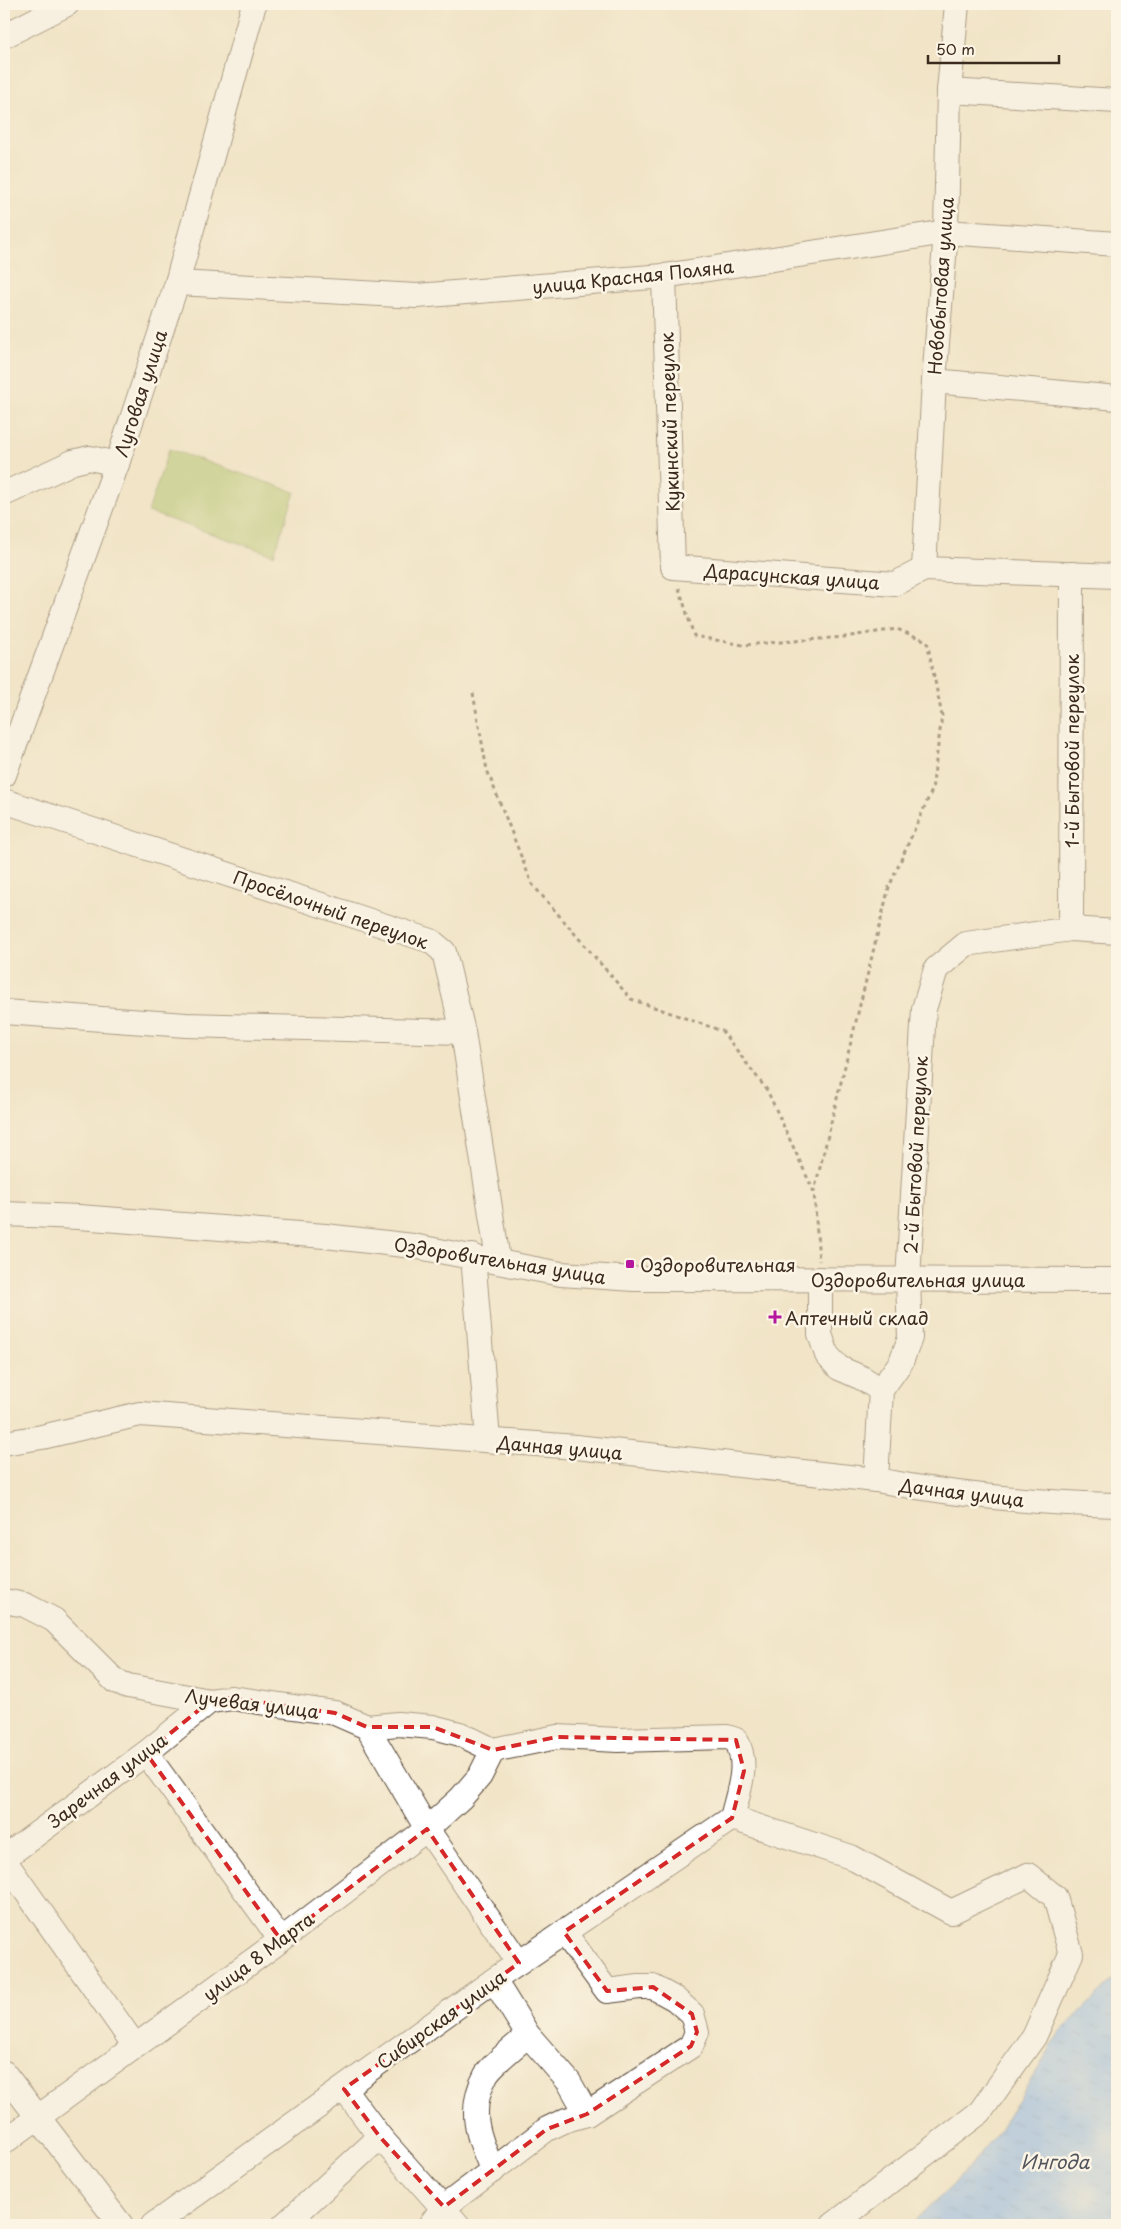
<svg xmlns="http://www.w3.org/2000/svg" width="1121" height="2229" viewBox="0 0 1121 2229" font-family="'Playpen Sans',sans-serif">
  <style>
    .green { fill: #acc267; stroke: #747642 }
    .water { fill: url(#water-ripples); stroke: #607087 }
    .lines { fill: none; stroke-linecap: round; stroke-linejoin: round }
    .minor-casing { stroke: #564637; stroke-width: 26 }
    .path { stroke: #564637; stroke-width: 3; stroke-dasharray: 4 4; stroke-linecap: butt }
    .minor { stroke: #fff; stroke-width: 24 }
    .marked { fill: none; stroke: #d62828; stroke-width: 4; stroke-dasharray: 10 6; stroke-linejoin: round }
    .poi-dot { fill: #b5179e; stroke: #fcf5e5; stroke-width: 2 }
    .labels { text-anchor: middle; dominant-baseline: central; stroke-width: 5; stroke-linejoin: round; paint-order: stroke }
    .street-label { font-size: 18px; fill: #3b2a1e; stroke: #fcf5e5 }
    .poi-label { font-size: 18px; fill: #3b2a1e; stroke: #fcf5e5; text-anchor: start }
    .water-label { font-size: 19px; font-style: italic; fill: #51545d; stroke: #fcf5e5 }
  </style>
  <defs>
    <pattern id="water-ripples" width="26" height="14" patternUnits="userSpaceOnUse" patternTransform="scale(1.25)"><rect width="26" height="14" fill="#85b5f0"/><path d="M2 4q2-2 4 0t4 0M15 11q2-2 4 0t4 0" fill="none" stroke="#6e93c2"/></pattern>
  </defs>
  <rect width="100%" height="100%" fill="#fcf5e5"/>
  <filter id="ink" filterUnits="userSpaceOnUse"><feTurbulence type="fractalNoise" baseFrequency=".02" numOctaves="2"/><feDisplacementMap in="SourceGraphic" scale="10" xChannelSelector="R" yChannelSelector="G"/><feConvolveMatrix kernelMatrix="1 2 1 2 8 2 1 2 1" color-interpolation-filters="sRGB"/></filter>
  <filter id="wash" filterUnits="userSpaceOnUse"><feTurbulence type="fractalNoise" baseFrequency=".0096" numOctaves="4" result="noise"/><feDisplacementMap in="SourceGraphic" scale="20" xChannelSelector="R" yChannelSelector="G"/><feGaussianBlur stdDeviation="1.12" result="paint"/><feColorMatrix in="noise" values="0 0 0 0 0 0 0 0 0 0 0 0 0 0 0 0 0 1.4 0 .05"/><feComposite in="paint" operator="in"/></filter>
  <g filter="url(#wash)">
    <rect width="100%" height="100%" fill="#f1e4c7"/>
    <path class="green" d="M169,449L295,492L274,555L148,512Z"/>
    <path class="water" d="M1117,1976V2225H910L953,2185L999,2132L1060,2032Z"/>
  </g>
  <g filter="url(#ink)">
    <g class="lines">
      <defs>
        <g id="minor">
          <path d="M4,36L67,4"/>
          <path d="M949,91L1117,101"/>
          <path d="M664,276L673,567L895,584L924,569L1117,576"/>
          <path d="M177,283L417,296L664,276L946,232L1117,244"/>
          <path d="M934,381L1117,398"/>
          <path d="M4,494L73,462L90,458L117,464"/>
          <path d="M924,569L934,381L946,232L949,91L957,4"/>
          <path d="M4,775L117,464L177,283L254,4"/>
          <path d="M4,801L431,941L444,952L463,1032L498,1260"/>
          <path d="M1071,929L1072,574"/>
          <path d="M4,1012L186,1025L463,1032"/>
          <path d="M4,1214L79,1217L325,1236L413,1246L561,1274L634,1279L1117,1280"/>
          <path d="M473,1256L488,1440"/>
          <path d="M820,1279V1334L827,1355L839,1368L862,1378L881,1390"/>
          <path d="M4,1443L42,1437L140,1414L576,1447L876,1480C955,1495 1036,1503 1117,1505"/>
          <path d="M876,1480L881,1390L901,1362L910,1338L908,1279L924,1009L936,969L966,944L1071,929L1117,932"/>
          <path d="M4,1601L25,1605L54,1620L115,1681L128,1686L210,1701L232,1698L335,1713L367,1727L427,1829L519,1963"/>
          <path d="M367,1727L398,1724L433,1727L460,1734L493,1750L557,1737L618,1740L727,1737L736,1740C750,1765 738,1792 732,1818L851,1857L951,1912L1028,1875L1055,1897L1071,1954L1034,2037L980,2112L833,2225"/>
          <path d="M146,1753L281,1940"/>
          <path d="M4,1858L146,1753L210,1701"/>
          <path d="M4,1860L135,2046"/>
          <path d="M494,1980L528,2035L569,2082L587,2114"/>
          <path d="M4,2073L121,2225"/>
          <path d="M344,2089L380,2137L458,2225"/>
          <path d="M4,2142L281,1940L427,1829L461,1798L480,1776L493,1750"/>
          <path d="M493,2171C478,2137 467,2110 486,2075C491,2065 518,2044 528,2035"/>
          <path d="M153,2225L494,1980L732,1818"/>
          <path d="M284,2225L380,2137"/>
          <path d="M430,2225L444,2207L547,2129L566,2120L587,2114L691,2046L697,2032L692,2014L675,1999L653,1987H639L607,1991L564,1932"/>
        </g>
      </defs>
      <use href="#minor" class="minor-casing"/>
      <g class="path">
        <path d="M679,588L694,636L743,645L844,637L897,629L927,641L942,716L932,790L889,887L814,1192"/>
        <path d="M473,693L487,770L532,884L631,999L722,1031L767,1090L814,1192L819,1261"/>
      </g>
      <use href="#minor" class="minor"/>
    </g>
  </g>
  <path d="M0 0H1121V2229H0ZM232,1698L335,1713L367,1727H433L493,1750L557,1737L736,1740L744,1771L732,1818L564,1932L607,1991L653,1987L692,2014L697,2032L691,2046L587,2114L547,2129L444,2207L380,2137L344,2089L519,1963L427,1829L281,1940L146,1753L210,1701Z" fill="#f1e4c7" fill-opacity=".55" fill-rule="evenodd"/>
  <path class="marked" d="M232,1698L335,1713L367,1727H433L493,1750L557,1737L736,1740L744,1771L732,1818L564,1932L607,1991L653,1987L692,2014L697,2032L691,2046L587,2114L547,2129L444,2207L380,2137L344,2089L519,1963L427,1829L281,1940L146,1753L210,1701Z"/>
  <g class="poi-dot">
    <rect x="625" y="1259" width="10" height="10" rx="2.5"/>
    <path d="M772.5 1309.5h5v5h5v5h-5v5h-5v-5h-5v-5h5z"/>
  </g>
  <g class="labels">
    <g class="street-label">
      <text transform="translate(633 276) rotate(-6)">улица Красная Поляна</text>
      <text transform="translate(940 286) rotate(-86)">Новобытовая улица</text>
      <text transform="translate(140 393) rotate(-72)">Луговая улица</text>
      <text transform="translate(669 422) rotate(-92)">Кукинский переулок</text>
      <text transform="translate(792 576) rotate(4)">Дарасунская улица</text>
      <text transform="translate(1071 751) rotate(-90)">1-й Бытовой переулок</text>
      <text transform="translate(331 909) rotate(19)">Просёлочный переулок</text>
      <text transform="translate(915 1155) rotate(-87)">2-й Бытовой переулок</text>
      <text transform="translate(500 1260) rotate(9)">Оздоровительная улица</text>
      <text x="918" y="1279">Оздоровительная улица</text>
      <text transform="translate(560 1447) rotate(5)">Дачная улица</text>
      <text transform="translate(962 1492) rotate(7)">Дачная улица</text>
      <text transform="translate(252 1703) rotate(7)">Лучевая улица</text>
      <text transform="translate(107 1780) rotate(-37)">Заречная улица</text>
      <text transform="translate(258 1956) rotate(-37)">улица 8 Марта</text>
      <text transform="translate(441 2019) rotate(-36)">Сибирская улица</text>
    </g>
    <g class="poi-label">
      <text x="640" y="1264">Оздоровительная</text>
      <text x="785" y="1317">Аптечный склад</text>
    </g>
    <g class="water-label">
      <text x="1055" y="2161">Ингода</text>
    </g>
  </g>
  <rect width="1121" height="2229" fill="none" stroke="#fcf5e5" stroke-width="20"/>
  <path d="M928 55v8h131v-8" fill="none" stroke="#3b2a1e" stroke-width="2.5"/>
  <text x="936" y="55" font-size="15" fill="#3b2a1e" stroke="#fcf5e5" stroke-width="4" paint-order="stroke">50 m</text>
</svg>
